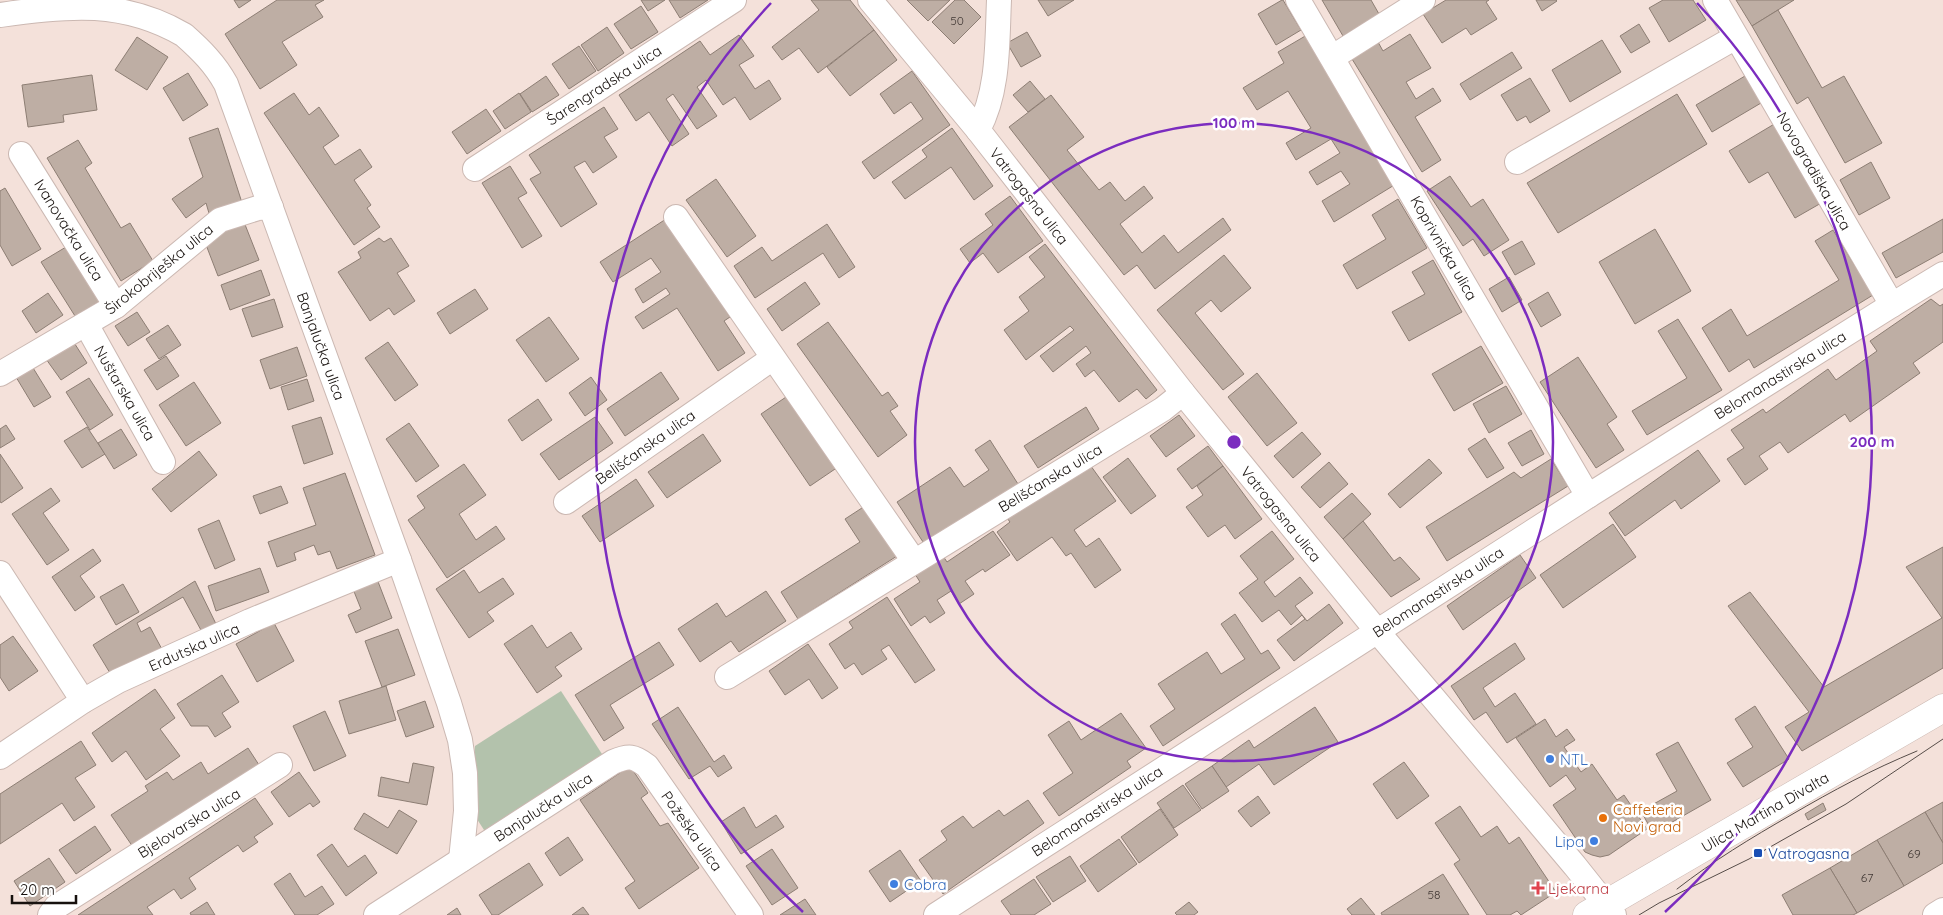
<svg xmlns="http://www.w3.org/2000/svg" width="1943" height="915" viewBox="0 0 1943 915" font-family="Quicksand,sans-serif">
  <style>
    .green { fill: #b3c2ac }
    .building { fill: #beaea4; stroke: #8d7e74 }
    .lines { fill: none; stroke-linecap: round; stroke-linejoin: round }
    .street-casing { stroke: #cbb8b2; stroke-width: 26 }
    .secondary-casing { stroke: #cbb8b2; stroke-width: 29 }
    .street { stroke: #fff; stroke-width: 24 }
    .secondary { stroke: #fff; stroke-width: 28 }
    .tram { stroke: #574d49; stroke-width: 1 }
    .ring { fill: none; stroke: #7b2cbf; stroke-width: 2.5 }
    .shop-dot { fill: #3f7fe0; stroke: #fff; stroke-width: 2 }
    .food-dot { fill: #e8710a; stroke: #fff; stroke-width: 2 }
    .transit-dot { fill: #1a4fb4; stroke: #fff; stroke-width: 2 }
    .health-dot { fill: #e0444e; stroke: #fff; stroke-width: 2 }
    .labels { text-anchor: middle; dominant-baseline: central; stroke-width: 5; stroke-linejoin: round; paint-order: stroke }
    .number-label { font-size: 12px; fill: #413834 }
    .street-label { font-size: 15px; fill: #17110e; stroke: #fff }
    .shop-label { font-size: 15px; fill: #366cbe; stroke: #fff; text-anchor: start }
    .food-label { font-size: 15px; fill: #c56008; stroke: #fff; text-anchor: start }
    .transit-label { font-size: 15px; fill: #164399; stroke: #fff; text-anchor: start }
    .health-label { font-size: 15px; fill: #be3a42; stroke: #fff; text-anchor: start }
    .centre { fill: #7b2cbf; stroke: #fff; stroke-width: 2.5 }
    .ring-label { font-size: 15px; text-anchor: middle; font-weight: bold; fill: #7b2cbf; stroke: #fff; stroke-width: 5; stroke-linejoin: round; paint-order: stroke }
  </style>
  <rect width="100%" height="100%" fill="#f4e1da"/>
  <path class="green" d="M561,691L602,754L486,833L473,813L471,790L475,746Z"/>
  <g class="building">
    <path d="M234,0H251L239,8Z"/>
    <path d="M277,0H324L315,5L323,17L282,42L297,65L260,89L225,34Z"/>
    <path d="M641,0H665L648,11Z"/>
    <path d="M669,0H708L680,18Z"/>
    <path d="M811,0H850L874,30L818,73L799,48L782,60L772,47L819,10Z"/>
    <path d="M907,0H950L928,21Z"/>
    <path d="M955,0H964L981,17L954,44L932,22Z"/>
    <path d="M1038,0H1074L1048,16Z"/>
    <path d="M1282,0H1283L1301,30L1276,45L1258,14Z"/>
    <path d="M1322,0H1371L1379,14L1343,36Z"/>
    <path d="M1446,0H1489L1486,2L1497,19L1471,35L1466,28L1442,43L1423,14Z"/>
    <path d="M1536,0H1556L1557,1L1542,11Z"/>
    <path d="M1663,0H1693L1706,20L1669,42L1649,8Z"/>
    <path d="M1736,0H1794L1752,26Z"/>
    <path d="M641,6L658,32L631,49L614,24Z"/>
    <path d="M1778,10L1822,88L1844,76L1882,143L1845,163L1808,97L1797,104L1752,26Z"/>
    <path d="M1639,24L1650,42L1631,53L1620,36Z"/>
    <path d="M607,27L624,53L598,71L581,45Z"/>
    <path d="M874,30L897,60L850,96L827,67Z"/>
    <path d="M1027,32L1041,56L1021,67L1007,43Z"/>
    <path d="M1410,34L1431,68L1406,82L1416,99L1433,88L1441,101L1415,117L1441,160L1422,172L1352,59L1378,42L1383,51Z"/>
    <path d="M739,35L754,56L739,65L755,89L769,80L781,99L750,120L735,97L723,105L706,80L697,87L717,116L697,129L673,94L666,99L689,134L672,146L649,112L636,121L619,95L700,41L710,55Z"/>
    <path d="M1307,35L1396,184L1334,222L1322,201L1350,184L1341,171L1317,185L1309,172L1340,153L1331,139L1296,160L1286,143L1311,128L1288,91L1257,110L1243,88L1284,63L1278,52Z"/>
    <path d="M137,37L168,57L147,90L115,70Z"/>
    <path d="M1602,40L1621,72L1570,102L1552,70Z"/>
    <path d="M579,46L596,71L569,89L552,64Z"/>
    <path d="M1512,52L1522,68L1470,100L1460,84Z"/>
    <path d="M912,71L950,125L874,179L862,162L923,119L911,102L894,114L880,94Z"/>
    <path d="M188,73L208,105L183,121L163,88Z"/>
    <path d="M92,75L97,110L63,115L64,122L28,127L22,85Z"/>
    <path d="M546,76L559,95L532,112L520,94Z"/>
    <path d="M1745,76L1761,103L1712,132L1696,105Z"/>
    <path d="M1530,78L1550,111L1530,123L1526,116L1517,121L1501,95Z"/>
    <path d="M1030,81L1045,99L1028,112L1013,95Z"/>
    <path d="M294,93L309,115L319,107L339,136L323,147L335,165L360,149L372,167L354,180L371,205L367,208L380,227L354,245L264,113Z"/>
    <path d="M519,93L531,112L505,129L493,111Z"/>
    <path d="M1677,94L1707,144L1558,233L1527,183Z"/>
    <path d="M1051,95L1084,137L1067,150L1099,190L1110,182L1125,201L1144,186L1153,198L1120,224L1142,253L1164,235L1178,253L1223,218L1231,230L1155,289L1137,265L1124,275L1009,127Z"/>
    <path d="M604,107L618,129L604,137L617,157L593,173L585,161L574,167L597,204L561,227L530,179L541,173L529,155Z"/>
    <path d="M486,109L501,131L467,154L452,132Z"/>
    <path d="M1776,123L1823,202L1795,218L1768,172L1749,183L1729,151Z"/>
    <path d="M218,128L244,209L211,220L206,203L186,218L172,199L203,177L189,138Z"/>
    <path d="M952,128L993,186L974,200L951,167L905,199L892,182L927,157L922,150Z"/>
    <path d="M78,140L92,163L85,168L121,228L130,223L153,261L121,281L47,158Z"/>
    <path d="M1871,162L1890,198L1859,215L1840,180Z"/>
    <path d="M510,166L527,193L518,198L542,236L522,248L482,183Z"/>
    <path d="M1450,176L1471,207L1483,199L1509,240L1484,256L1473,239L1463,246L1427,191Z"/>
    <path d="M716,179L756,236L727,257L686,200Z"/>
    <path d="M5,188L41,249L12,266L0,245V191Z"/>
    <path d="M1010,196L1043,241L998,273L983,253L970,263L960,249L993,225L985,214Z"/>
    <path d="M1398,199L1427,248L1357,289L1343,265L1386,239L1372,215Z"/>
    <path d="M666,219L730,317L724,321L745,353L718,371L677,308L643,329L635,317L670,294L666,288L643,303L635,289L661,272L651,258L613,282L600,262Z"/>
    <path d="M1943,219V252L1896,278L1882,253Z"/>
    <path d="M244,222L259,260L218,276L203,237Z"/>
    <path d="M827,224L855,267L839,278L823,253L755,298L734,266L762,247L772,261Z"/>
    <path d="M1655,229L1691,291L1635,324L1599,262Z"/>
    <path d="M1833,230L1873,295L1754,368L1749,359L1729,372L1702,328L1731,309L1747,336L1839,280L1815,241Z"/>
    <path d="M379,238L384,242L391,238L409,266L397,273L415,301L394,315L389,308L370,321L338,272L361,258L358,252Z"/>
    <path d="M1522,241L1535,264L1515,275L1502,252Z"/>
    <path d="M1045,244L1157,390L1146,399L1137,389L1119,402L1094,370L1085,377L1076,364L1091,353L1086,346L1053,372L1040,356L1074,330L1070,326L1026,360L1004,330L1029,311L1019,297L1045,277L1029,257Z"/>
    <path d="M66,247L100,301L75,316L41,262Z"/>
    <path d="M1224,255L1251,288L1221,312L1211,300L1195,313L1244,374L1223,390L1157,310Z"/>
    <path d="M1433,260L1462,312L1409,341L1392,312L1425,294L1412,272Z"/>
    <path d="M261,270L270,295L230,310L221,285Z"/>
    <path d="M1509,277L1522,300L1502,312L1489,289Z"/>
    <path d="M805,282L820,304L782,331L767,309Z"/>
    <path d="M475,289L488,309L450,334L437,313Z"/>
    <path d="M1548,292L1561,315L1541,327L1528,304Z"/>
    <path d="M48,293L63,315L36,333L22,311Z"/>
    <path d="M274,299L283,327L252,337L242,309Z"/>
    <path d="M1931,299L1940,306L1943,304V342L1913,363L1920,373L1850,422L1845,414L1788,453L1780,442L1759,456L1768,469L1745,485L1727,459L1744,448L1731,430L1763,409L1766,413L1828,369L1836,380L1877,351L1870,341Z"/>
    <path d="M137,312L150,332L128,346L115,326Z"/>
    <path d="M549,317L579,359L546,382L516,340Z"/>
    <path d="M1678,319L1722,390L1647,435L1632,411L1687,378L1658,331Z"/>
    <path d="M828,322L882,396L888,392L898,406L890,411L907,435L878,457L797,344Z"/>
    <path d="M168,325L181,345L159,359L146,339Z"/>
    <path d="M73,341L87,363L61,380L46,359Z"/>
    <path d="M388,342L418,385L395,401L365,358Z"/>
    <path d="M1481,346L1503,383L1454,411L1432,374Z"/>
    <path d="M297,347L307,376L270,389L260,360Z"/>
    <path d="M166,356L179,376L157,390L144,370Z"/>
    <path d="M1578,357L1617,417L1607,424L1624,450L1596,468L1540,382Z"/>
    <path d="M30,363L51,397L34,407L13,372Z"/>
    <path d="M661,372L679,399L625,436L607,409Z"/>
    <path d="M1257,373L1297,423L1267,446L1228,397Z"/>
    <path d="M591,377L607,400L585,416L569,393Z"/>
    <path d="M89,378L113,415L90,430L66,392Z"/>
    <path d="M307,379L314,401L288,410L281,387Z"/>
    <path d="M194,382L221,423L186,446L159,405Z"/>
    <path d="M1506,386L1522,414L1489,433L1473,404Z"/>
    <path d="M789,395L838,467L810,486L761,414Z"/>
    <path d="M538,399L552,420L522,441L508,420Z"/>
    <path d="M1086,407L1099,429L1038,468L1024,446Z"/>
    <path d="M1179,415L1195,436L1166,457L1150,436Z"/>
    <path d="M321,417L333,454L304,464L292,426Z"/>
    <path d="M595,417L613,443L559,480L540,454Z"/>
    <path d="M409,423L439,466L416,482L386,439Z"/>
    <path d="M6,425L15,439L0,448V429Z"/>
    <path d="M87,427L105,454L82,468L64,441Z"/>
    <path d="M121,429L137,455L114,469L98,443Z"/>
    <path d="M1531,430L1544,454L1522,466L1508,443Z"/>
    <path d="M1302,432L1321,454L1293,478L1274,456Z"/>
    <path d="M703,434L721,461L667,498L648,472Z"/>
    <path d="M1485,438L1504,468L1487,478L1468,449Z"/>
    <path d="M990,440L1018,484L925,545L897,502L950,467L964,487L989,470L975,450Z"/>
    <path d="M1208,446L1223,466L1192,489L1177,469Z"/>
    <path d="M1698,450L1720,481L1681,509L1675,500L1625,536L1609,513Z"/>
    <path d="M199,451L217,475L171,512L152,489Z"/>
    <path d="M0,454L23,488L1,503L0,501Z"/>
    <path d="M1128,458L1156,496L1131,514L1103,477Z"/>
    <path d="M1429,459L1442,473L1400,508L1388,494Z"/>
    <path d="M1551,459L1568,486L1447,561L1426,527L1514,472L1521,478Z"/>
    <path d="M1088,462L1116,501L1074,530L1086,547L1099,538L1121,570L1095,588L1071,553L1066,556L1052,537L1017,561L997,532L1010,522L1007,518Z"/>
    <path d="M1329,462L1348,484L1320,508L1301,487Z"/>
    <path d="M464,464L486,495L459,514L476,540L496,526L505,539L447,578L408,520L425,508L417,496Z"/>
    <path d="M1223,466L1262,519L1235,539L1225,525L1208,537L1186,507L1203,495L1197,486Z"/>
    <path d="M345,473L375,555L337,569L330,551L318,555L314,545L294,553L296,560L277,567L268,542L316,525L303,488Z"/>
    <path d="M636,479L654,506L600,542L582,516Z"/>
    <path d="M281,486L288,503L260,514L253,496Z"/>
    <path d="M51,488L60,501L43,513L69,550L47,565L12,514Z"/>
    <path d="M1352,493L1371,514L1343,539L1324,517Z"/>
    <path d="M865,506L897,556L798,619L781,592L860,542L845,519Z"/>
    <path d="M219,520L235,560L215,569L198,529Z"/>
    <path d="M1363,521L1394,561L1400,557L1420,579L1391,597L1343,539Z"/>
    <path d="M1613,524L1636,557L1563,608L1540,575Z"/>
    <path d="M993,531L1010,555L985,572L983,569L965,581L974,594L959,604L951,591L937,600L945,613L930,623L925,616L911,626L894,599L920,582L915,574L943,556L947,562Z"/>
    <path d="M1272,531L1294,559L1264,582L1275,597L1300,577L1313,593L1295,606L1307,621L1329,604L1343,623L1294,661L1277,640L1305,619L1302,615L1291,625L1279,610L1262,622L1239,593L1258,579L1240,556Z"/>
    <path d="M1943,547V668L1802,751L1785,727L1809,712L1728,606L1750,592L1824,687L1942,618L1906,567Z"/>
    <path d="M93,549L101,561L80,576L95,597L75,611L52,577Z"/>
    <path d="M1520,555L1536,578L1463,630L1447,606Z"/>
    <path d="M260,568L269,592L216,611L208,586Z"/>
    <path d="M464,570L479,593L503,578L514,594L487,612L494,621L469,638L436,589Z"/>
    <path d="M377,579L392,618L356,633L348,615L361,609L353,589Z"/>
    <path d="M195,581L217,626L202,632L183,597L137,623L141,632L150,627L164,653L110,673L93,645Z"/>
    <path d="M123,584L139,612L116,625L100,597Z"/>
    <path d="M766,591L786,621L739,652L731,641L700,662L678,629L717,603L726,617Z"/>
    <path d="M887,597L935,670L915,683L889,645L881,650L887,659L862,675L854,663L845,669L829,644L853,628L849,622Z"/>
    <path d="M1235,614L1261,654L1268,650L1280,668L1163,746L1150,726L1175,709L1158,684L1207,652L1221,674L1245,659L1221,624Z"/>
    <path d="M274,623L294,661L257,682L236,644Z"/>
    <path d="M532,625L547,648L571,632L582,649L555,667L562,676L537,693L504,644Z"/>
    <path d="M398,629L415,675L382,687L365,641Z"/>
    <path d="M13,636L38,671L9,691L0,677V645Z"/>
    <path d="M659,642L674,665L610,705L624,728L604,741L575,695Z"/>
    <path d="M1515,643L1525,659L1483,688L1495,707L1515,693L1536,724L1507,743L1486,712L1474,720L1451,686Z"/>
    <path d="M808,644L838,688L822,699L809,679L785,695L769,671Z"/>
    <path d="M222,675L239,702L222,713L231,727L215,737L208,726H191L177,704Z"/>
    <path d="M386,686L396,720L349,734L339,701Z"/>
    <path d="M155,689L175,718L160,729L180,756L146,780L126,751L112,762L92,733Z"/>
    <path d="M425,701L434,727L406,737L397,711Z"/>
    <path d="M1755,706L1789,759L1743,787L1727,763L1753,747L1735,719Z"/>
    <path d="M678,707L714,762L724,755L732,768L718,777L710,766L689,779L652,724Z"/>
    <path d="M1315,707L1338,742L1274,785L1259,764L1226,787L1212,766L1249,740L1254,748Z"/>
    <path d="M325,711L346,756L314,771L293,726Z"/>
    <path d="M1121,713L1146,748L1127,761L1131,767L1059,816L1043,793L1073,773L1048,735L1069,721L1081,740Z"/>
    <path d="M1545,719L1556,737L1567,729L1575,740L1564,747L1581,772L1592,764L1617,800L1624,795L1647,829L1609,855L1600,857L1592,855L1585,852L1553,805L1576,789L1566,775L1550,787L1516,738Z"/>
    <path d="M81,741L96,765L75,778L95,807L74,821L62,803L0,844V794Z"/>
    <path d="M1678,742L1711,800L1653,833L1641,811L1677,791L1656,754Z"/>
    <path d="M248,748L261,768L133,847L111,815L148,791L145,786L167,772L173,780L201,762L208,774Z"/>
    <path d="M1404,762L1429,796L1397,819L1373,784Z"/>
    <path d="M413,763L434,767L427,805L378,796L381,777L409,783Z"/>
    <path d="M630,766L648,793L641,798L660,826L668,823L699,868L639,909L625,888L635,881L580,800Z"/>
    <path d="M1212,766L1229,791L1202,809L1185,784Z"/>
    <path d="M299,772L320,802L313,807L310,803L289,817L271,792Z"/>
    <path d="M1183,785L1201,810L1174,828L1157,803Z"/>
    <path d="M1258,796L1270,813L1251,827L1238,811Z"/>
    <path d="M255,798L273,824L254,837L258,842L243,852L238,845L189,878L196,889L181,899L174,889L147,907L153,915H78Z"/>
    <path d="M1028,800L1044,823L943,894L919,860L947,840L941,831L963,816L973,828L999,810L1004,816Z"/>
    <path d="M1943,802V843L1925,812Z"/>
    <path d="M1823,803L1826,810L1808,820L1805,814Z"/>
    <path d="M1460,806L1481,837L1497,826L1509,844L1519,837L1556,892L1521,915L1517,911L1510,915H1487L1454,864L1460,860L1435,823Z"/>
    <path d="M744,807L756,828L776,815L784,827L741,854L721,822Z"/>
    <path d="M1160,809L1178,835L1139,863L1121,837Z"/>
    <path d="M399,810L417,821L397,854L354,829L364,813L388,828Z"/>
    <path d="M1925,812L1943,843V863L1904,886L1877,840Z"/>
    <path d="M95,826L111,850L76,874L59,850Z"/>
    <path d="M568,837L583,860L560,876L545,853Z"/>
    <path d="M1119,839L1137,864L1098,892L1080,866Z"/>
    <path d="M1877,840L1904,886L1857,913L1830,868Z"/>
    <path d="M332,844L348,867L365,855L377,873L346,896L317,855Z"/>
    <path d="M772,849L798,888L772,905L746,866Z"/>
    <path d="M900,850L921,881L890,902L869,871Z"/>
    <path d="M1070,856L1086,881L1053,902L1036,877Z"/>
    <path d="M49,858L65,882L30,906L14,881Z"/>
    <path d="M529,863L543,885L498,915H492L479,895Z"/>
    <path d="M1830,868L1857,913L1853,915H1793L1782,895Z"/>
    <path d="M290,873L305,897L322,886L334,904L317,915H295L274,884Z"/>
    <path d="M1443,874L1469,915H1382L1381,913Z"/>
    <path d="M1034,879L1051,904L1034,915H1011L1001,901Z"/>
    <path d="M1361,898L1375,915H1352L1347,909Z"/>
    <path d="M805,899L816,915H780Z"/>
    <path d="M207,902L215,915H191L190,913Z"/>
    <path d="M1189,902L1198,912L1194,915H1177L1175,913Z"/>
    <path d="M583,907L589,915H572Z"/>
    <path d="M457,908L461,915H447Z"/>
  </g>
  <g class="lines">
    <defs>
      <g id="street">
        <path d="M870,0L978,130L1183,393L1377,631L1575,866L1614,915"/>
        <path d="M1298,0L1588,496"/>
        <path d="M1715,0L1892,305"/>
        <path d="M0,15C69,5 124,0 184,35C201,50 215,64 226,84L399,560L449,703L460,740L465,773L466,811L461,860"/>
        <path d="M1333,57L1423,0"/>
        <path d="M978,130C999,91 997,44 999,0"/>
        <path d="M21,154L116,306"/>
        <path d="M1517,162L1736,37"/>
        <path d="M475,169L734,0"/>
        <path d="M676,217L914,561"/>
        <path d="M86,324L163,462"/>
        <path d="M0,374L116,306L220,220L258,208L271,207"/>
        <path d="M566,502L773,358"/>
        <path d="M0,573L83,701"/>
        <path d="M727,677L1163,409L1183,393"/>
        <path d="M0,757L83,701L118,681L250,621L399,560"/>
        <path d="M50,915L56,907L280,765"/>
        <path d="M376,915L613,762C629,755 634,756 647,766L751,915"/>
        <path d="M936,915L1588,496L1892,305L1943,274"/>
        <path d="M1935,915L1943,910"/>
      </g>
      <path id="secondary" d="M1587,915L1943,708"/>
    </defs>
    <use href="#street" class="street-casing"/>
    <use href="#secondary" class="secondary-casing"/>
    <use href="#street" class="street"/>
    <use href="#secondary" class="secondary"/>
    <g class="tram">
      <path d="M1677,889C1713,861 1751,838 1791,815C1834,790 1871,770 1917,751"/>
      <path d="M1639,915L1659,903L1749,859L1846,804L1943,739"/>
    </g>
  </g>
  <g class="ring">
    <circle cx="1234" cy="442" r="319"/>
    <path d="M803 912A638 638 0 0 1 771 3M1697 3A638 638 0 0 1 1665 912"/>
  </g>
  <g class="shop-dot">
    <circle cx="1550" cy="759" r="5"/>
    <circle cx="1594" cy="841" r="5"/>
    <circle cx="894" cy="884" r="5"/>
  </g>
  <circle class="food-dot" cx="1603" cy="818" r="5"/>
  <rect class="transit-dot" x="1753" y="848" width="10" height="10" rx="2.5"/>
  <path class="health-dot" d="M1535.5 880.5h5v5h5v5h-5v5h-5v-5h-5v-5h5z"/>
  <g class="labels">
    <g class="number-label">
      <text x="957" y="20">50</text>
      <text x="1914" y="853">69</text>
      <text x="1867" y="877">67</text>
      <text x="1434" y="894">58</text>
    </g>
    <g class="street-label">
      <text transform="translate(604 85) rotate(-33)">Šarengradska ulica</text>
      <text transform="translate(1814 171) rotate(60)">Novogradiška ulica</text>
      <text transform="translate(1029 196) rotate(52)">Vatrogasna ulica</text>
      <text transform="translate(69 230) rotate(58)">Ivanovačka ulica</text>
      <text transform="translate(1444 248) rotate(60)">Koprivnička ulica</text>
      <text transform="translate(159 269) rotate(-39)">Širokobriješka ulica</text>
      <text transform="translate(321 346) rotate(70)">Banjalučka ulica</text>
      <text transform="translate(1780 375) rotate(-32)">Belomanastirska ulica</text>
      <text transform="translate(125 393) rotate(60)">Nuštarska ulica</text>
      <text transform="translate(645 447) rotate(-35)">Belišćanska ulica</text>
      <text transform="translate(1050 478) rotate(-31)">Belišćanska ulica</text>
      <text transform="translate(1281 514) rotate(51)">Vatrogasna ulica</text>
      <text transform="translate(1438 592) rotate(-33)">Belomanastirska ulica</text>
      <text transform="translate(194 647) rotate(-24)">Erdutska ulica</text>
      <text transform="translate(543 807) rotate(-33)">Banjalučka ulica</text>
      <text transform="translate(1097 811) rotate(-33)">Belomanastirska ulica</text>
      <text transform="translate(1765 812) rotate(-30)">Ulica Martina Divalta</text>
      <text transform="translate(189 823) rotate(-32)">Bjelovarska ulica</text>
      <text transform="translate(692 831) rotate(55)">Požeška ulica</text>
    </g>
    <g class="shop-label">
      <text x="1560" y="759">NTL</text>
      <text x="1584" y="841" text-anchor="end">Lipa</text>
      <text x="904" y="884">Cobra</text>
    </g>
    <g class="food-label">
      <text x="1613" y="809">Caffeteria<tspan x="1613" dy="17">Novi grad</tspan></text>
    </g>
    <g class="transit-label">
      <text x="1768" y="853">Vatrogasna</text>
    </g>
    <g class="health-label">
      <text x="1548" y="888">Ljekarna</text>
    </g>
  </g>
  <circle cx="1234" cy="442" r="8" class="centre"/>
  <g class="ring-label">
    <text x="1234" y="128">100 m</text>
    <text x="1872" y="447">200 m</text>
  </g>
  <path d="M12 895v8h64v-8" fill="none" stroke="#17110e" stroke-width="2.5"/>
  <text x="20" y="895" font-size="15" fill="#17110e" stroke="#ffffff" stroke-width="4" paint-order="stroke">20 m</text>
</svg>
